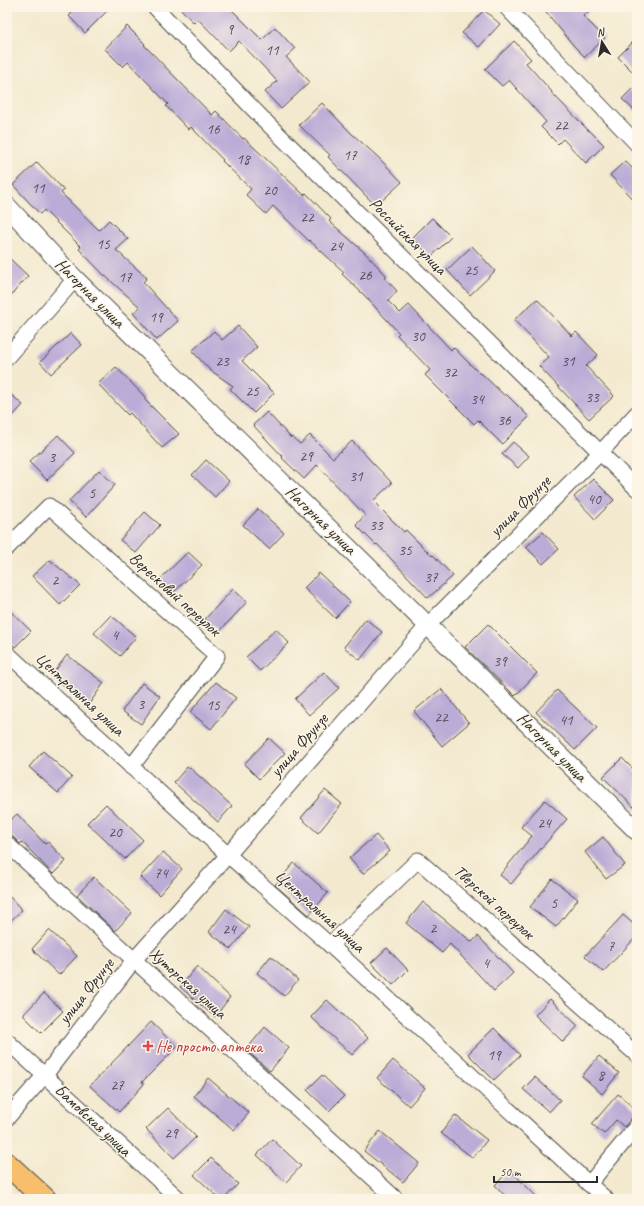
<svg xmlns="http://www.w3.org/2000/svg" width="644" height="1206" viewBox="0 0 644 1206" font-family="Caveat,sans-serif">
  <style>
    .building { fill: #bbacd7 }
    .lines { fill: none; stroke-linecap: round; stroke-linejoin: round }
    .minor-casing { stroke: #494844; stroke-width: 17 }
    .tertiary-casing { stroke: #494844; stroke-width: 20 }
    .primary-casing { stroke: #494844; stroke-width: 24 }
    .minor { stroke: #fff; stroke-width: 15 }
    .tertiary { stroke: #fff; stroke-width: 18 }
    .primary { stroke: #f7bf6c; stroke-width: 22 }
    .health-dot { fill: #e0444e; stroke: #fcf5e5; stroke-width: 1.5 }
    .labels { text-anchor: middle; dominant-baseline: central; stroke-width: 3; stroke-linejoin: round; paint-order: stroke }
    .number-label { font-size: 15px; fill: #4f4b56 }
    .street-label { font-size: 17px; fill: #2b2b2b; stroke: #fcf5e5 }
    .health-label { font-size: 17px; fill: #be3a42; stroke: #fcf5e5; text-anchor: start }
  </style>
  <rect width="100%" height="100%" fill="#fcf5e5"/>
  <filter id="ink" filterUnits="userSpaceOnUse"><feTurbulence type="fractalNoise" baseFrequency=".025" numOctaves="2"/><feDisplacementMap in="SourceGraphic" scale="8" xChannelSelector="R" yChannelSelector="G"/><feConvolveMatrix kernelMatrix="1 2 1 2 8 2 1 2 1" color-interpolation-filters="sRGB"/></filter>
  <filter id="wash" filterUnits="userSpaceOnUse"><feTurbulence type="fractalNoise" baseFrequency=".012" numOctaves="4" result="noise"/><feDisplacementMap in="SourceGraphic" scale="16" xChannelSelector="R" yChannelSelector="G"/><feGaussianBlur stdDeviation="0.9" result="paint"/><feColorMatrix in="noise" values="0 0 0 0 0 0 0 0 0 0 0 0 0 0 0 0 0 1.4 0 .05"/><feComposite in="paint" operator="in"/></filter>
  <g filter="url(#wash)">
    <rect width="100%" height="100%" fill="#f3e9cf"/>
    <g id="blocks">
      <g class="building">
        <path d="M65,7H111L85,33L69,16L72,13Z"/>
        <path d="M179,7H229L262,40L275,27L295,49L286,57L310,82L281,109L265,92L277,81L239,41L229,51L198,19L194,23Z"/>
        <path d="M542,7H594L583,16L605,38L585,57L574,46Z"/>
        <path d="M484,10L500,24L479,47L462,33Z"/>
        <path d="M127,26L145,44L144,45L212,115L216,111L243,139L244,138L304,195L306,193L331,219L329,221L364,252L387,276L385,278L397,291L388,301L400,313L409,305L451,350L453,347L480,374L481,373L505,396L506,394L529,417L502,444L478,420L474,424L425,375L430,370L397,335L399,333L365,296L342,274L344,272L309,240V241L273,206L266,214L246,195L251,189L222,161L223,160L191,127L189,130L166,106L168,104L128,62L123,67L105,49Z"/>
        <path d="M637,38V76L618,57Z"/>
        <path d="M514,41L531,59L526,63L552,92H551L589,131V130L604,145L586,163L563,139L558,144L541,127L546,122L509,80L502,86L485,69Z"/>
        <path d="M637,84V113L622,99Z"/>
        <path d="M322,103L351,133L378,157L402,182L376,206L328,157L330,155L299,125Z"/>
        <path d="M625,161L637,173V204L610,175Z"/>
        <path d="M37,162L64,190L61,193L99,230L109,220L128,239L116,250L147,278L143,282L178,321L157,340L133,313L140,307L103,274L79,249L81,247L44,210L40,214L13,185Z"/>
        <path d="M432,218L451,237L431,257L412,238Z"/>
        <path d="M472,246L495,271L470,295L447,270Z"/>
        <path d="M7,256L28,276L7,300Z"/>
        <path d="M537,299L572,336L576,332L598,355L586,366L614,396L589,419L539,366L549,357L514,320Z"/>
        <path d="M238,326L257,347L242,361L274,393L254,413L230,389L233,386L210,370L192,351L214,331L222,340Z"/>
        <path d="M71,333L82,345L51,374L40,362Z"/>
        <path d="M116,367L146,398L144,399L179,434L162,448L130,413L128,415L98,384Z"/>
        <path d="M7,391L23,405L7,422Z"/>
        <path d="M267,412L291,438L292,437L300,444L310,435L333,458L352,441L392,483L373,501L404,532L406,530L432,556L433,555L453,576L428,598L377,544L376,545L356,525L365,515L317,465L304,479L282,458L283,457L253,425Z"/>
        <path d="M58,435L75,453L47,480L29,462Z"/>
        <path d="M513,442L529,456L518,468L502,454Z"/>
        <path d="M206,460L229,481L215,497L192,475Z"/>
        <path d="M99,470L115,485L86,517L69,501Z"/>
        <path d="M593,479L614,500L595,519L574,497Z"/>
        <path d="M258,509L284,533L269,549L243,525Z"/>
        <path d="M145,512L160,525L136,553L120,540Z"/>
        <path d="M543,532L559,549L543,564L526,547Z"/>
        <path d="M188,552L202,565L173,593L160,579Z"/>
        <path d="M50,560L80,585L60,605L32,576Z"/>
        <path d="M319,573L350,602L335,618L304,588Z"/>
        <path d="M233,589L247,602L219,632L205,619Z"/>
        <path d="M7,608L31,631L15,647L7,640Z"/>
        <path d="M111,615L136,637L120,656L94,633Z"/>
        <path d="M366,619L382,632L360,660L344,647Z"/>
        <path d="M488,624L537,673L515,696L465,647Z"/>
        <path d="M276,629L289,643L260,671L246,657Z"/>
        <path d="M67,655L104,683L89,704L51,676Z"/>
        <path d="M324,672L339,688L309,715L295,699Z"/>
        <path d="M216,682L236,698L211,729L190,712Z"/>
        <path d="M142,683L160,696L141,724L122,711Z"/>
        <path d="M441,689L469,723L442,746L414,711Z"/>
        <path d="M557,690L597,728L575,750L536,712Z"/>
        <path d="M269,738L285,753L259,779L244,764Z"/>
        <path d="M43,751L72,777L58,793L29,767Z"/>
        <path d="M622,758L637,773V810L603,777Z"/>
        <path d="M188,766L232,806L218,822L174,782Z"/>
        <path d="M325,790L342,804L318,833L301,818Z"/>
        <path d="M545,800L567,819L543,846L511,884L500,875L532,836L521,827Z"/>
        <path d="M106,804L143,840L125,859L87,823Z"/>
        <path d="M17,814L45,844L48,842L66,861L53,874L22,842L20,844L13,837L7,835V823Z"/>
        <path d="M376,835L390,851L363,874L349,858Z"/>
        <path d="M603,837L625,865L606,879L585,852Z"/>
        <path d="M163,852L182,869L159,895L140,877Z"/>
        <path d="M294,863L328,893L309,915L275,885Z"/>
        <path d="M94,877L132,913L115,931L77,895Z"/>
        <path d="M552,879L578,899L556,927L530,907Z"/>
        <path d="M7,894L22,910L7,924Z"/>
        <path d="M423,902L472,942L478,936L513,973L494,991L450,944L442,953L406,923Z"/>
        <path d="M226,909L249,927L231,949L209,932Z"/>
        <path d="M623,915L637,927V936L603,972L585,956Z"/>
        <path d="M49,930L77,956L59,975L32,949Z"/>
        <path d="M387,948L408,970L393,985L371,963Z"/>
        <path d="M271,956L298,980L284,996L257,973Z"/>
        <path d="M197,966L230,997L215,1017L180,987Z"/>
        <path d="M44,993L63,1011L41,1033L23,1015Z"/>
        <path d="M550,999L578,1026L563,1042L535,1015Z"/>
        <path d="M327,1000L368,1038L352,1055L311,1017Z"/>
        <path d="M151,1022L177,1047L142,1082L144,1084L119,1112L90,1086Z"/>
        <path d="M265,1027L289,1048L270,1071L246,1050Z"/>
        <path d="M494,1028L520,1055L494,1080L468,1054Z"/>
        <path d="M599,1056L619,1073L602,1094L582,1076Z"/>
        <path d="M393,1060L425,1088L409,1106L377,1078Z"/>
        <path d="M322,1075L344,1096L329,1111L307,1090Z"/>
        <path d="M535,1077L560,1100L549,1112L523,1089Z"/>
        <path d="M208,1078L249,1113L234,1130L194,1096Z"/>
        <path d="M618,1094L637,1111V1112L624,1127L616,1120L604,1134L592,1124Z"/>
        <path d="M168,1108L196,1137L174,1158L146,1129Z"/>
        <path d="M455,1115L487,1140L473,1158L441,1133Z"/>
        <path d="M380,1131L419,1163L403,1182L364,1151Z"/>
        <path d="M272,1139L301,1166L286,1182L257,1155Z"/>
        <path d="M211,1158L238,1184L224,1199H220L194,1175Z"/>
        <path d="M510,1170L539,1199H508L495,1185Z"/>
      </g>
    </g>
  </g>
  <g filter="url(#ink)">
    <use href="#blocks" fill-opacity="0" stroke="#494844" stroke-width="1"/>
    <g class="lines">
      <defs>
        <g id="minor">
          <path d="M155,7L265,121L637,489"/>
          <path d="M506,7L637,144"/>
          <path d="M7,357L75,279"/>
          <path d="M7,548L49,506L217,656L131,767"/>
          <path d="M7,653L228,855L330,945L589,1184L606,1199"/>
          <path d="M7,844L396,1199"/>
          <path d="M330,945L418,860L637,1055"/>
          <path d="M7,1041L179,1199"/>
          <path d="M7,1118L45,1075L134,960L228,855L428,625L600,453L637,413"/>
          <path d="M589,1184L637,1126"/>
        </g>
        <path id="tertiary" d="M7,206L75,279L637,831"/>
        <path id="primary" d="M7,1164L45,1199"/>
      </defs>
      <use href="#minor" class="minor-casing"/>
      <use href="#tertiary" class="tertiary-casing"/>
      <use href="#primary" class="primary-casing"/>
      <use href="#minor" class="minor"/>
      <use href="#tertiary" class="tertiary"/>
      <use href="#primary" class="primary"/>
    </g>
  </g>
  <path class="health-dot" d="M146 1040h4v4h4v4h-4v4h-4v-4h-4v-4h4z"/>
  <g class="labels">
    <g class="number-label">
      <text x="230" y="29">9</text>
      <text x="272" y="50">11</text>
      <text x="561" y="125">22</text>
      <text x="213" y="129">16</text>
      <text x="350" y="155">17</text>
      <text x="243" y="159">18</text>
      <text x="38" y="188">11</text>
      <text x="270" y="190">20</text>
      <text x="307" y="217">22</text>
      <text x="103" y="244">15</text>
      <text x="336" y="246">24</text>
      <text x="471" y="270">25</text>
      <text x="365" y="275">26</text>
      <text x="125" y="277">17</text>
      <text x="156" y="317">19</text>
      <text x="418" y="336">30</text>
      <text x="222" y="361">23</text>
      <text x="568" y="361">31</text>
      <text x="450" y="372">32</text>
      <text x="252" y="391">25</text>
      <text x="592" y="397">33</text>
      <text x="477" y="399">34</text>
      <text x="504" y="420">36</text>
      <text x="306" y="456">29</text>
      <text x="52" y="457">3</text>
      <text x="356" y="476">31</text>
      <text x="92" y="493">5</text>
      <text x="594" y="499">40</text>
      <text x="376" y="525">33</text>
      <text x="405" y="550">35</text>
      <text x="431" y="577">37</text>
      <text x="55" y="580">2</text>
      <text x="115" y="635">4</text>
      <text x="500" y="661">39</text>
      <text x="141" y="704">3</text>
      <text x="213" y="705">15</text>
      <text x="441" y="717">22</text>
      <text x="566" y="720">41</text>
      <text x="544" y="823">24</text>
      <text x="115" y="832">20</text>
      <text x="161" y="873">74</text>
      <text x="554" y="903">5</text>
      <text x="433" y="928">2</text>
      <text x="229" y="929">24</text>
      <text x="611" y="946">7</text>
      <text x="486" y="963">4</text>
      <text x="494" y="1055">19</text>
      <text x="601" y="1075">8</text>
      <text x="117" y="1085">27</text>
      <text x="171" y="1133">29</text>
    </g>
    <g class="street-label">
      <text transform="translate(408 236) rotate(45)">Российская улица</text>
      <text transform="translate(90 293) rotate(45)">Нагорная улица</text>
      <text transform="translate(520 506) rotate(-45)">улица Фрунзе</text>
      <text transform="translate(321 520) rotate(44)">Нагорная улица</text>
      <text transform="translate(175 594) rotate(42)">Вересковый переулок</text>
      <text transform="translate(80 694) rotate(43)">Центральная улица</text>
      <text transform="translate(299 745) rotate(-49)">улица Фрунзе</text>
      <text transform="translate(552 747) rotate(45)">Нагорная улица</text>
      <text transform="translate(494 902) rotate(42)">Тверской переулок</text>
      <text transform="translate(320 911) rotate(42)">Центральная улица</text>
      <text transform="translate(188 983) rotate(42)">Хуторская улица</text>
      <text transform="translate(86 991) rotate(-52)">улица Фрунзе</text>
      <text transform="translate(93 1120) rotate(43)">Бамовская улица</text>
    </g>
    <g class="health-label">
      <text x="156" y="1046">Не просто аптека</text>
    </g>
  </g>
  <rect width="644" height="1206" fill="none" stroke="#fcf5e5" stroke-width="24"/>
  <g transform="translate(602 42) rotate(349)" stroke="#fcf5e5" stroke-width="3" paint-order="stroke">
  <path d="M0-3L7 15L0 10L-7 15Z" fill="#2b2b2b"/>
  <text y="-6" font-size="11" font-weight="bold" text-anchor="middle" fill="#2b2b2b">N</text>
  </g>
  <path d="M494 1176v6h103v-6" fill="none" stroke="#2b2b2b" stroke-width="2"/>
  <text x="500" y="1176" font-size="12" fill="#2b2b2b" stroke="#fcf5e5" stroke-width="3" paint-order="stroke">50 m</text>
</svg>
